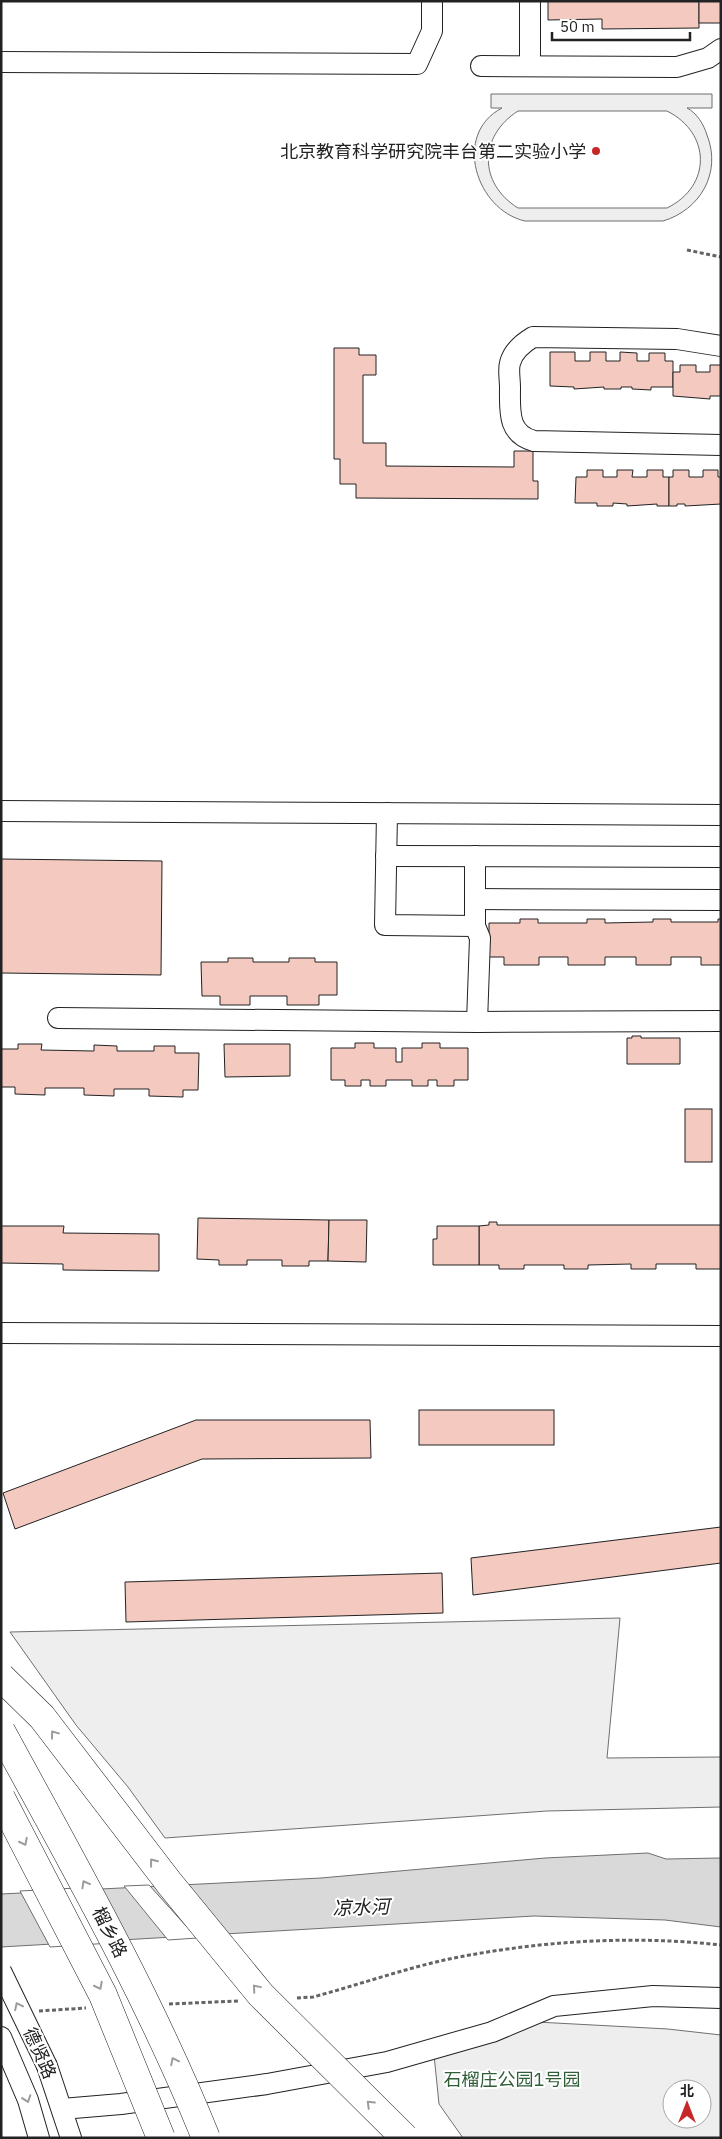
<svg xmlns="http://www.w3.org/2000/svg" width="722" height="2139" viewBox="0 0 722 2139" font-family="'IBM Plex Sans','Noto Sans SC',sans-serif">
  <style>
    .green { fill: #eee; stroke: #6f6f6f; fill-rule: evenodd }
    .water { fill: #d9d9d9; stroke: #6f6f6f }
    .pier { fill: #fff; stroke: #6f6f6f }
    .building { fill: #f3c9c0; stroke: #222 }
    .lines { fill: none; stroke-linecap: round; stroke-linejoin: round }
    .minor-casing { stroke: #222; stroke-width: 22 }
    .path { stroke: #646464; stroke-width: 3; stroke-dasharray: 4 2.5; stroke-linecap: butt }
    .minor { stroke: #fff; stroke-width: 20 }
    .minor-bridge-casing { stroke: #222; stroke-width: 22; stroke-linecap: butt }
    .highway-bridge-casing { stroke: #222; stroke-width: 29; stroke-linecap: butt }
    .minor-bridge { stroke: #fff; stroke-width: 20 }
    .highway-bridge { stroke: #fff; stroke-width: 28 }
    .oneway { stroke: #9c9c9c }
    .poi-dot { fill: #c62828; stroke: #fff; stroke-width: 2 }
    .labels { text-anchor: middle; dominant-baseline: central; stroke-width: 4; stroke-linejoin: round; paint-order: stroke }
    .poi-label { font-size: 18px; fill: #222; stroke: #fff; text-anchor: end }
    .street-label { font-size: 18px; fill: #222; stroke: #fff }
    .park-label { font-size: 18px; fill: #2f5e38; stroke: #fff }
    .water-label { font-size: 19px; font-style: italic; fill: #222; stroke: #fff }
  </style>
  <rect width="100%" height="100%" fill="#fff"/>
  <g class="green">
    <path d="M491,94H712V108H687C697,113 704,125 707,135C722,173 700,210 663,221H525C476,210 452,134 502,108H491ZM518,111H667C711,133 712,186 667,208H518C478,183 479,136 518,111Z"/>
    <path d="M620,1618L607,1758L721,1757V1807L547,1811L165,1838L128,1787L76,1725L10,1632Z"/>
    <path d="M499,2020L668,2029L721,2035V2138H463L439,2104L434,2055ZM672,2089H702V2119H672Z"/>
  </g>
  <path class="water" d="M648,1853L666,1859L721,1858V1927L665,1920L534,1916L1,1947V1894L321,1878L545,1858Z"/>
  <g class="pier">
    <path d="M149,1885L197,1938L168,1940L124,1886Z"/>
    <path d="M96,1887L126,1942L50,1947L20,1891Z"/>
  </g>
  <g class="building">
    <path d="M548,1H699V28L602,29V19L548,20Z"/>
    <rect x="699" y="1" width="22" height="22"/>
    <path d="M334,348H359V355H376V375H363V443H386V466L514,467V451H533V481H538V499L356,498V484H340V459H334Z"/>
    <path d="M550,352H575V361H590V352H606V361H620V352L637,353V361H649V353H665V361H673V387H651V390L632,389V387H621V389H604V387L574,389V387L550,386Z"/>
    <path d="M680,365H696V372H710V365H721V396H710V399L673,396V372H680Z"/>
    <path d="M587,470H603V477H617V470H633L632,477H647V470H663V477H669V506H657V504L627,506V504L613,503V506H597V503H575L576,477H587Z"/>
    <path d="M673,470H689V477H703V470H718V477H721V504L685,506V504H677V506H669V477H673Z"/>
    <path d="M1,859L162,861L161,975L1,973Z"/>
    <path d="M520,919H538V923H587V919H605V923L653,922V919H671V922H718V919H721V965H701V957H671V965H636V957H605V965H568V957H539V965H504V957H489V923H520Z"/>
    <path d="M228,958H253V962H289V958H315V962H337V995H319V1005H287V996H250V1005H220V996H202L201,962H228Z"/>
    <path d="M632,1036H641V1038H680V1064H627V1038H632Z"/>
    <path d="M355,1043H374V1048H396V1062H402V1048H422V1043H440V1048H468V1080H454V1086H437V1080H428V1086H412V1080H386V1086H370V1080H361V1086H345V1080H331V1048H355Z"/>
    <path d="M18,1044H42L41,1050L94,1051V1045L117,1046V1051H154V1046H175V1053H199L198,1090H183V1097L149,1096V1089H114V1096L84,1095V1088H45V1095L15,1094V1087H1V1049H18Z"/>
    <path d="M224,1044H290V1076L225,1077Z"/>
    <rect x="685" y="1109" width="27" height="53"/>
    <path d="M198,1218L329,1220L328,1261H309V1266H282V1260H247V1265H219V1260L197,1259Z"/>
    <path d="M329,1220H367L366,1262L328,1261Z"/>
    <path d="M489,1222H497V1225H721V1269H696V1264H656V1269H631V1264L588,1265V1269H564V1265H524V1269H499V1265H479V1226L489,1225Z"/>
    <path d="M1,1226H64L63,1233L159,1234V1271L63,1270V1264L1,1263Z"/>
    <path d="M437,1226H479V1265H433V1239H437Z"/>
    <rect x="419" y="1410" width="135" height="35"/>
    <path d="M196,1420H370L371,1458L202,1459L15,1529L3,1493Z"/>
    <path d="M721,1527V1563L473,1595L471,1558Z"/>
    <path d="M442,1573L443,1613L126,1622L125,1582Z"/>
  </g>
  <g class="lines">
    <defs>
      <g id="minor">
        <path d="M530,1V66"/>
        <path d="M1,62L417,64L432,31V1"/>
        <path d="M481,66L677,67L708,58L721,49"/>
        <path d="M721,346L677,339L533,337C523,343 513,351 510,363C508,370 510,379 510,387C510,410 507,434 534,441L721,445"/>
        <path d="M1,811L721,815"/>
        <path d="M387,813L385,925L475,926"/>
        <path d="M386,856L721,857"/>
        <path d="M475,856V926L480,938L477,1022L721,1021"/>
        <path d="M475,899L721,900"/>
        <path d="M58,1018L477,1022"/>
        <path d="M1,1333L721,1336"/>
        <path d="M1,2037L28,2100L39,2138"/>
        <path d="M47,2066L71,2138"/>
        <path d="M62,2109L121,2104L267,2084L387,2062L492,2032L554,2006L653,1996L721,1998"/>
      </g>
    </defs>
    <use href="#minor" class="minor-casing"/>
    <g class="path">
      <path d="M687,250L721,257"/>
      <path d="M297,1998L313,1997C358,1985 403,1969 449,1959C538,1941 630,1935 721,1945"/>
      <path d="M169,2004L238,2001"/>
      <path d="M39,2011L86,2008"/>
    </g>
    <use href="#minor" class="minor"/>
    <defs>
      <path id="minor-bridge" d="M1,1971L47,2066"/>
      <g id="highway-bridge">
        <path d="M1,1677L42,1717L170,1884L261,1995L405,2138"/>
        <path d="M1,1731C74,1865 149,1997 206,2138"/>
        <path d="M1,1798L103,1995L161,2138"/>
      </g>
    </defs>
    <use href="#minor-bridge" class="minor-bridge-casing"/>
    <use href="#highway-bridge" class="highway-bridge-casing"/>
    <use href="#minor-bridge" class="minor-bridge"/>
    <use href="#highway-bridge" class="highway-bridge"/>
  </g>
  <defs><path id="oneway-chevron" d="M-2-3.5L2.5 0L-2 3.5" fill="none" stroke-width="1.6" stroke-linecap="round" stroke-linejoin="round" transform="scale(1.25)"/></defs>
  <g class="oneway">
    <use href="#oneway-chevron" transform="translate(54 1734) rotate(-127)"/>
    <use href="#oneway-chevron" transform="translate(24 1842) rotate(63)"/>
    <use href="#oneway-chevron" transform="translate(153 1862) rotate(-128)"/>
    <use href="#oneway-chevron" transform="translate(85 1884) rotate(-119)"/>
    <use href="#oneway-chevron" transform="translate(99 1986) rotate(63)"/>
    <use href="#oneway-chevron" transform="translate(256 1988) rotate(-130)"/>
    <use href="#oneway-chevron" transform="translate(18 2006) rotate(-116)"/>
    <use href="#oneway-chevron" transform="translate(174 2061) rotate(-116)"/>
    <use href="#oneway-chevron" transform="translate(27 2099) rotate(71)"/>
    <use href="#oneway-chevron" transform="translate(370 2104) rotate(-136)"/>
  </g>
  <circle class="poi-dot" cx="596" cy="151" r="5"/>
  <g class="labels">
    <g class="poi-label">
      <text x="586" y="151">北京教育科学研究院丰台第二实验小学</text>
    </g>
    <g class="street-label">
      <text transform="translate(110 1932) rotate(63)">榴乡路</text>
      <text transform="translate(40 2053) rotate(66)">德贤路</text>
    </g>
    <g class="park-label">
      <text x="512" y="2079">石榴庄公园1号园</text>
    </g>
    <g class="water-label">
      <text transform="translate(361 1907) rotate(-2)">凉水河</text>
    </g>
  </g>
  <rect width="722" height="2139" fill="none" stroke="#222222" stroke-width="5"/>
  <g transform="translate(687 2104)"><circle r="24" fill="#ffffff" stroke="#a7a7a7"/>
  <path d="M0-4L9 19L0 12L-9 19Z" fill="#c62828"/>
  <text y="-8" font-size="14" font-weight="bold" text-anchor="middle" fill="#222222">北</text>
  </g>
  <path d="M552 32v8h138v-8" fill="none" stroke="#222222" stroke-width="2.5"/>
  <text x="560" y="32" font-size="15" fill="#222222" stroke="#ffffff" stroke-width="4" paint-order="stroke">50 m</text>
</svg>
